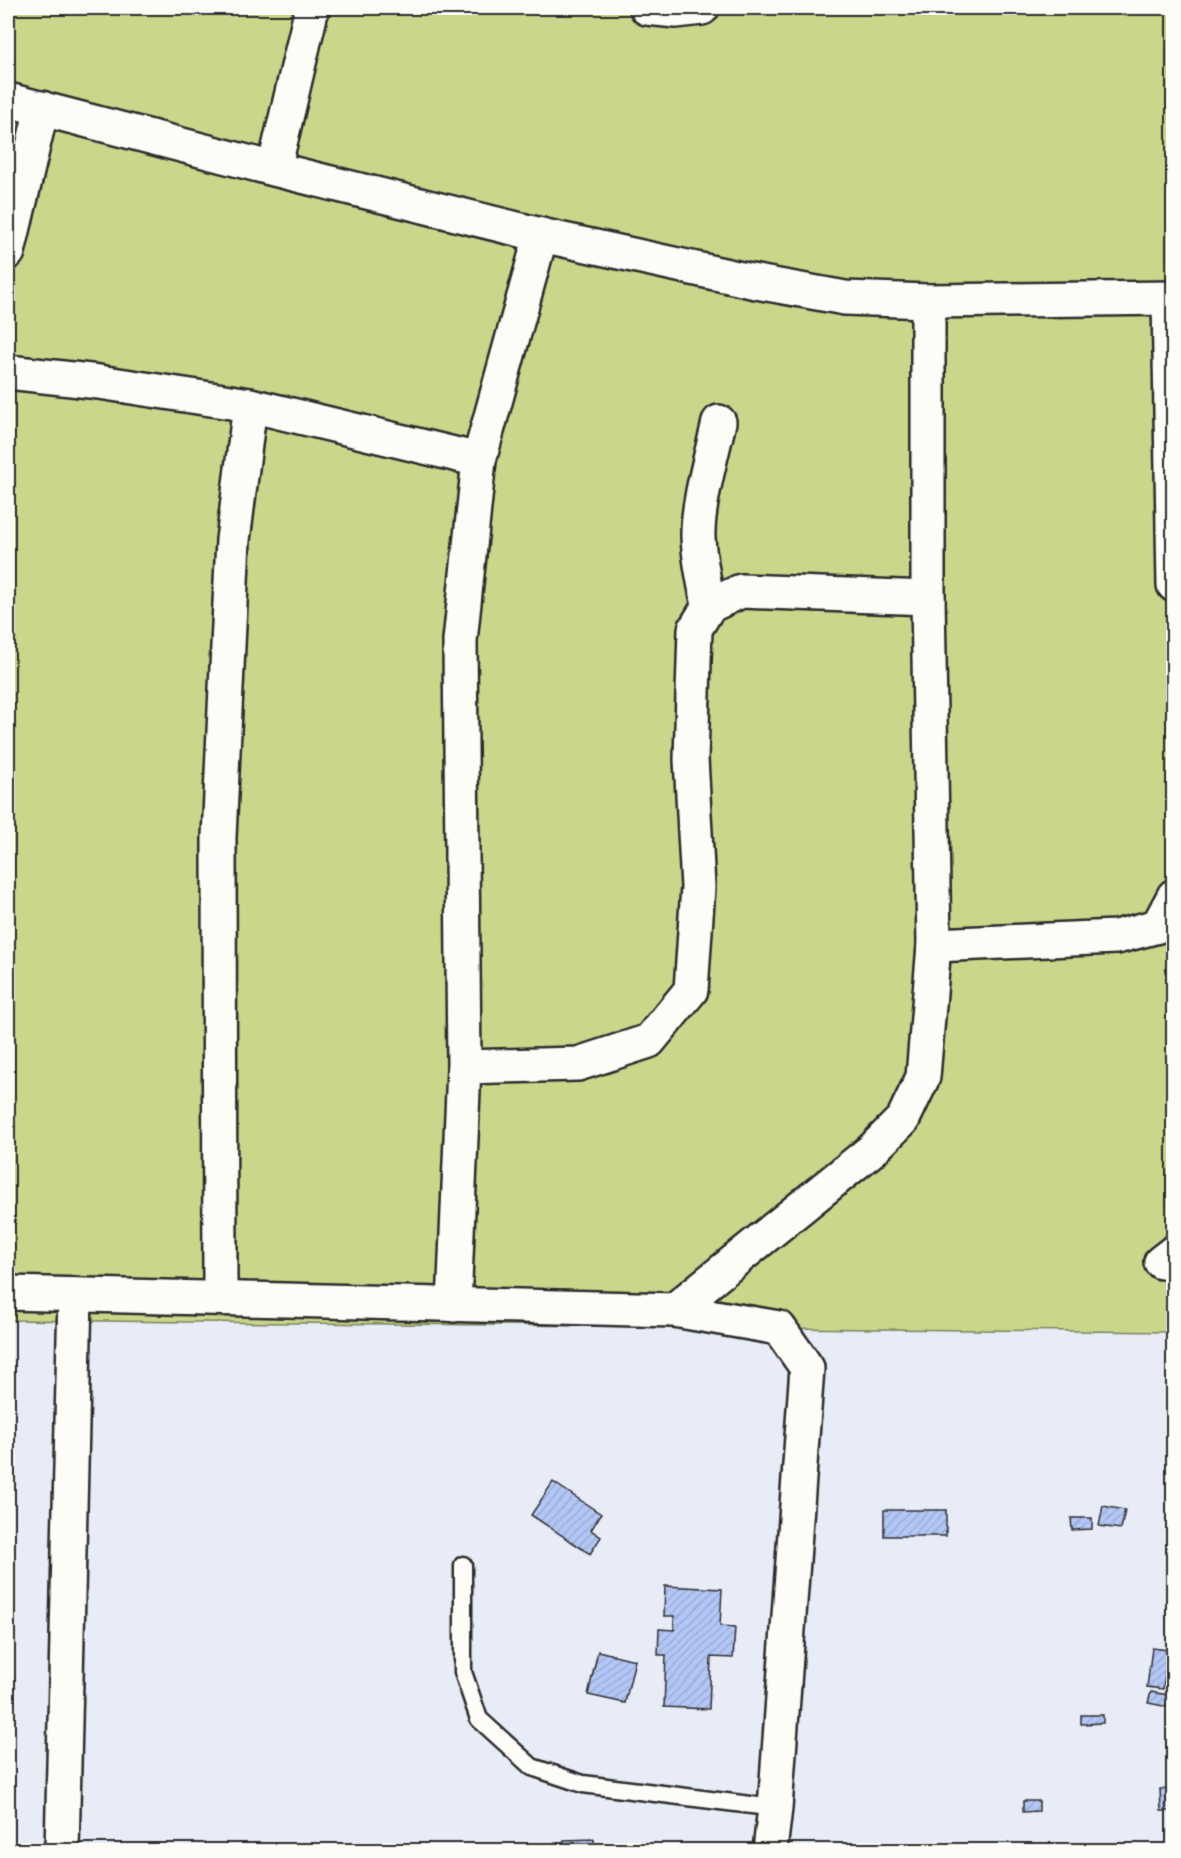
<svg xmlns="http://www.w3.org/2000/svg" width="1181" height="1858" viewBox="0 0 1181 1858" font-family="Kalam,sans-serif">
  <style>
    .grass { fill: #cad78b; stroke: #7a815b; stroke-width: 1.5 }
    .building { fill: url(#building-hatch); stroke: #2b2b2b; stroke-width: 1.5 }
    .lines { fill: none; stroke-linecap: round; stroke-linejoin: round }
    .service-casing { stroke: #2b2b2b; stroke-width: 21 }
    .minor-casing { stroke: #2b2b2b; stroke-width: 38 }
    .service { stroke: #fdfcf7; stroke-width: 16 }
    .minor { stroke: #fdfcf7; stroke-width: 33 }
  </style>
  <defs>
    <pattern id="building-hatch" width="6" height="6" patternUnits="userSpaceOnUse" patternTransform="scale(1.5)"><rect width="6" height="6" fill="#b3c7f7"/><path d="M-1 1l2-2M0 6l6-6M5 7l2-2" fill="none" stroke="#9aabd4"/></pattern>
  </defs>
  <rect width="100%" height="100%" fill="#e7ecf7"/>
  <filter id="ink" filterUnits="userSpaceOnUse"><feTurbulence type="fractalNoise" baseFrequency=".0167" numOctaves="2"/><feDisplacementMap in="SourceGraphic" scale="12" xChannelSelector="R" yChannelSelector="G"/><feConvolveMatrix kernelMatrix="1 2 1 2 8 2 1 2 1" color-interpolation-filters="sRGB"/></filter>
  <g filter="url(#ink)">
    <path class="grass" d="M8,8H1173V1332L8,1320Z"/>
    <g class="building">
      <path d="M553,1482L601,1514L591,1530L601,1537L590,1554L531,1515Z"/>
      <path d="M1103,1506L1125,1510L1121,1529L1099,1526Z"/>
      <rect x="884" y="1510" width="62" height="26"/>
      <path d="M1071,1518H1092V1529L1072,1530Z"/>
      <path d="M665,1586L722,1589L720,1626L735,1627L733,1658L711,1657L709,1709L664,1707L666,1655H658L659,1629L674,1630V1616H664Z"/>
      <path d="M1152,1648L1168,1650L1163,1689L1147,1687Z"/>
      <path d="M598,1651L635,1660L625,1703L588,1695Z"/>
      <path d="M1151,1692L1174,1696V1708L1148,1703Z"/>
      <path d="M1081,1715H1103V1723L1081,1724Z"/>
      <path d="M1160,1789H1174V1811H1161Z"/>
      <path d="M1023,1801H1039V1811L1023,1812Z"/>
      <path d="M594,1839V1850H564V1840Z"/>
    </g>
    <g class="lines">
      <defs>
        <path id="service" d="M463,1565V1672L479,1719L532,1767L583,1784L775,1808"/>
        <g id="minor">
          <path d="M647,8L676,11L702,8"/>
          <path d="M8,100L274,169L541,235L751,281L845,298L928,301L1174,298"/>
          <path d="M274,169L312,8"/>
          <path d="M8,252L42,108"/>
          <path d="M1169,298L1174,585"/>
          <path d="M8,372L99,382L250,405L479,460"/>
          <path d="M709,606C704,583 699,560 698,537C697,505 712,454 719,422"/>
          <path d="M934,945L1116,937L1158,926L1174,896"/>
          <path d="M464,1067L578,1064L649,1041L691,990L698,887L691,759L695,629L709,606L741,591L928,598"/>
          <path d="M1161,1262L1174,1252"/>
          <path d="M8,1293L674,1310L779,1328L807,1368L775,1808L770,1850"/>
          <path d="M220,1298L219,837L233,540L250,405"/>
          <path d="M454,1305L464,1067L460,641L479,460L541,235"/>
          <path d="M674,1310L872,1150L903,1119L923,1077L934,945L928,598V301"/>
          <path d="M62,1850L75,1295"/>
        </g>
      </defs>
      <use href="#service" class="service-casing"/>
      <use href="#minor" class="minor-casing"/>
      <use href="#service" class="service"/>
      <use href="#minor" class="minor"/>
    </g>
  </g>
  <rect width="1181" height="1858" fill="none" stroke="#fdfcf7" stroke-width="30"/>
  <rect x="15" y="15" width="1151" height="1828" fill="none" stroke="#2b2b2b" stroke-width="2" filter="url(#ink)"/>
</svg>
